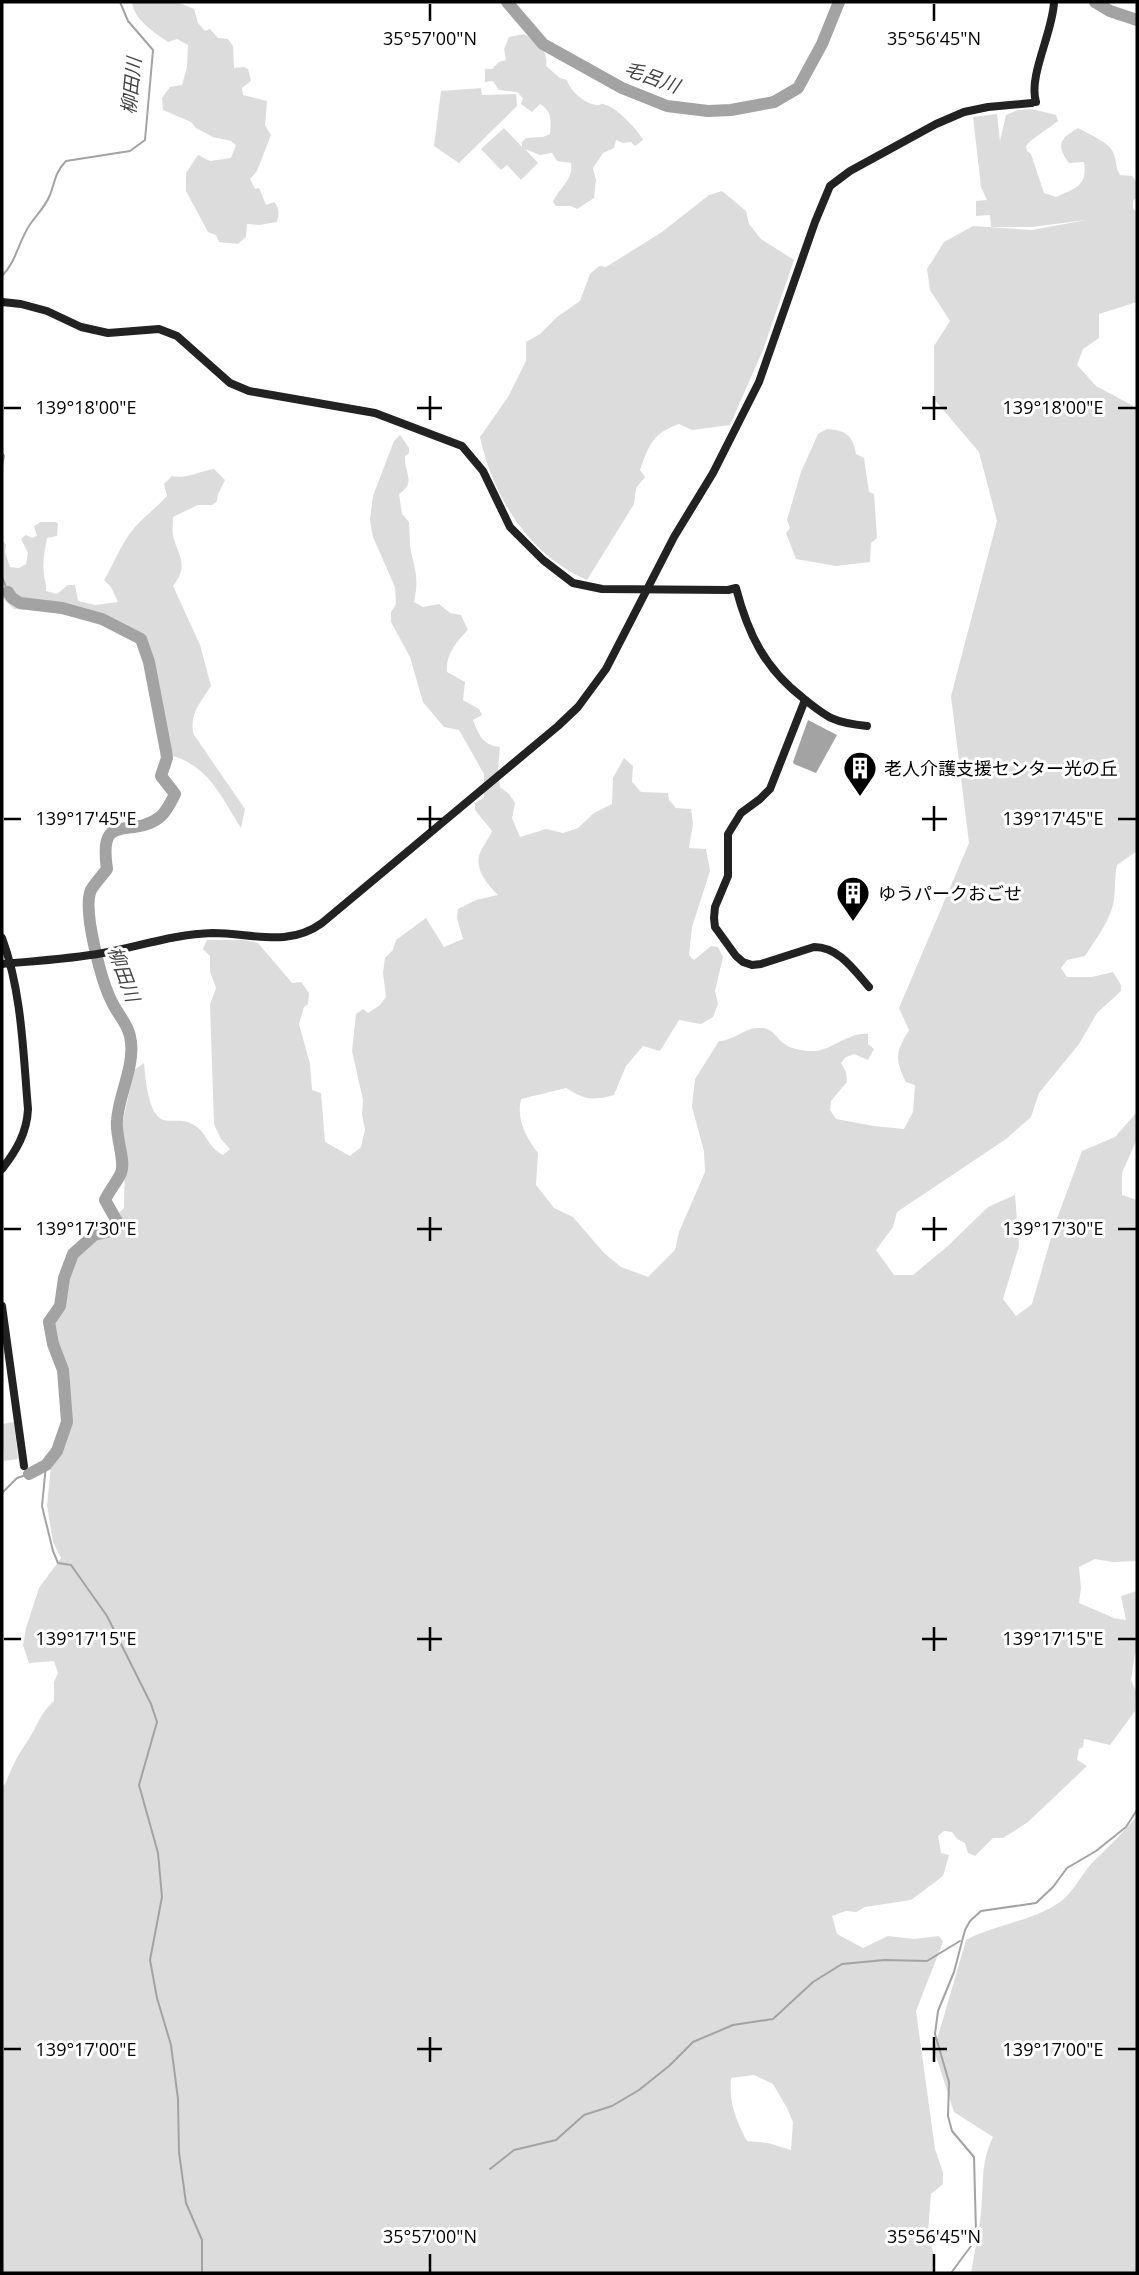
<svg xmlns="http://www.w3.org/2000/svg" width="1139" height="2275" viewBox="0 0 1139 2275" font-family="'Open Sans','Noto Sans JP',sans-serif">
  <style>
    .green { fill: #dcdcdc; fill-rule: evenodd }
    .water { fill: #a3a3a3 }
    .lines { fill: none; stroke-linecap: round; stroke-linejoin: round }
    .stream { stroke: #a3a3a3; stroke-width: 2 }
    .river { stroke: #a3a3a3; stroke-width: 12 }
    .secondary { stroke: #222; stroke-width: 8 }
    .ticks { fill: none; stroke: #000; stroke-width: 2.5 }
    .labels { text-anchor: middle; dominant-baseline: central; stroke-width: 6; stroke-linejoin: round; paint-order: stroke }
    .poi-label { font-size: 18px; fill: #000; stroke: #fff; text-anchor: start }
    .water-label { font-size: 19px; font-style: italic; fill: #444; stroke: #fff }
    .ticks-label { font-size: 18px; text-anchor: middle; fill: #000; stroke: #fff; stroke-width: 6; stroke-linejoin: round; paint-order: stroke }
  </style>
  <rect width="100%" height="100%" fill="#fff"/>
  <g class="green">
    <path d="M132,2L180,3L194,9L198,23L205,31L210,29L218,38L228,39L233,46L234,68L244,67L248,69L251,81L242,88L243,95L267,101L265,125L271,135L257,171L250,179L255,189L259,188L266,205L274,202C280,208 279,215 277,222L259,225L247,224L246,237L238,244L219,242L216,235L208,232L186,191V173L198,155L210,161L231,158L236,145L231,141L213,137L196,128L191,122L163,110L162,98L170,87L182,85L187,67L188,45L177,39L168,42C154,32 134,20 132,2Z"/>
    <path d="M524,34C537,41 549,51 546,66L560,78L567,80C570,91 584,103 596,105C604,106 598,102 606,105C617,108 638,130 643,140L635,146L631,142L623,143L616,140L614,148L603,153L593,168L596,180L594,198L577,209L571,206H556L553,202C559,188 574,180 571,163L557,161L552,153L540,155L525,149L538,163L521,180L507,165L501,170L481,149L504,128L522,147V142L526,138L543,137L550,134C551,121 552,111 540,104L532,112L521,104L523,98L517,92L499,90L493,81L485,82V69H492L499,62L506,60L504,49L509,37Z"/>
    <path d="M481,88L482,95L516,94L517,106L459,163L434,146L441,91Z"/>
    <path d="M1032,109L1056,115L1058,121C1049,128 1031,139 1026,146L1027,151L1031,154L1044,193L1056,197C1075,188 1088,186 1084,162L1069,163C1055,144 1061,138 1078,128C1090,135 1107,141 1113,152C1117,161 1115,167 1120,175L1132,176L1137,182V197L1133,201V208L1137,213V302L1099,314V338L1083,349L1077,365L1096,386L1137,408V851L1117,865C1114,878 1116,893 1113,905C1108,924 1095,940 1085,956L1067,960L1061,968L1067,977H1092L1113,972L1121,985V991L1097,1013L1079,1044L1039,1093L1031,1117L1006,1139L897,1212L893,1227L876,1250L894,1275H913L949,1245L988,1207L1015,1195L1019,1246L1003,1299L1016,1316L1032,1304L1055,1224L1082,1151L1115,1137L1137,1112V1139L1122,1173V1195L1137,1200V1561L1113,1562L1095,1559L1079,1567L1081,1588L1079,1603L1114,1618L1126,1620L1121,1596L1137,1591V1652L1135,1654L1131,1680L1136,1691L1135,1711L1110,1745L1084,1739L1083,1747L1079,1749L1077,1760L1087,1766L1028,1822L1003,1838H993L975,1856L968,1853L965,1843L957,1839L952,1832L944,1831L938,1836L941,1853L949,1855L943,1876L911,1900L865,1907L856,1912L846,1911L832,1916L837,1934L863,1948L888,1936L914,1939L939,1936L943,1942L916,2011L935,2149L943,2172V2184L931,2194L928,2231L934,2256L933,2272L2,2273V1787L5,1784C13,1765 17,1756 29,1739C39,1723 39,1715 54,1701V1682L58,1673L54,1661L29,1663L23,1645L26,1628L39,1588L61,1558L53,1542L47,1505L51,1466L69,1431L65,1368L52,1331L53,1317L63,1306L67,1275L73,1258L124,1208L125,1152L122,1125L134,1070L144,1063C145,1076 148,1112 161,1119C172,1124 183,1116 197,1127C208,1136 208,1147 223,1155L230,1149L221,1139L214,1124L210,1005L216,988L210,971V956L203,949L207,940H244L258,943L292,983L301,982L309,993L308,1004L304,1007L299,1024L310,1064L312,1090L321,1093L325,1142L350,1156L361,1147L365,1130L362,1114L363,1100L352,1051L356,1014L363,1009L368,1013L380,1005L386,997L383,973L385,958L393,950L396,940L426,918L444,947L463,939L457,918L458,909L476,900L498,895C487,884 474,869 480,853C483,845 489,839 492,831L475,810V803L484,798V774L459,730L444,727L423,702L410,657L391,622V612L396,604L395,587L373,537L370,520L373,496L394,441L400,435L409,448V453L405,456C404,475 417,481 399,494L402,514L409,522C410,533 409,546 412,556C417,576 418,582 414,602L423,607L439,604L450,613L461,615L468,630C457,641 445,655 447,672L465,682L463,700L479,709L482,715L473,720C479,735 482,745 500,747L498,769L500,787L509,794L515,803L512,818L520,837L546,829L563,833L578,828L594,813L612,804L613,778L624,758L633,766L632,782L641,792L668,793L669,800L676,808L691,809L693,824L689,848L706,849L710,871L692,927L689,955L694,960L711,946L718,947L723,957L715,991L718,1004L713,1017L701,1024L679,1020L660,1051L643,1046L626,1066L614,1095C593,1101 585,1100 566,1088L521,1099C516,1118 526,1138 538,1153L536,1185L554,1208L573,1217L604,1253L621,1267L648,1277L675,1250L679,1232L705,1172L704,1151L692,1107L695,1079L719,1041C736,1040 745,1027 760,1028C774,1028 776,1039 786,1045C792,1049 805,1051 812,1051C831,1052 847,1032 868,1034V1044L874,1049L868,1060L854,1054L846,1057L841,1063L846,1072L847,1082L831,1101L830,1110L836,1119L874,1126L904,1129L913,1112L915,1085L906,1082C894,1059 896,1051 909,1030L899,1008L969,843L951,696L997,521L979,452L934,399V346L950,321L930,290L927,269L944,242L973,226L1032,230L1086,220L1032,227H991L990,215L976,216V201L987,200L981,187L973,117L997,114L1000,141L1006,115L1018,110ZM754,2075L773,2084L787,2108L793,2122L791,2150L768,2143L747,2141C735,2118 729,2103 731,2078Z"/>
    <path d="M722,191L746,211L749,224L761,239L794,260L763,350L730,425L692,430L679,424C652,434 650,443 640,470L645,477L636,488L634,504L587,580C529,555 493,497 480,437L508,397L526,361V342L540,334L557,317L580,301L590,274L599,266L606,267L662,232L709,195Z"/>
    <path d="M827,429C845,430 853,435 856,454L864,458L869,492L874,494L877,538L871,543L870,562L836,566L796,559L786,533L790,528L787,520L801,472L818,434Z"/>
    <path d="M214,469L225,480L218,494L217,501L212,505H198L173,517C173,523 172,530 173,535C177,555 190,564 173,586L200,645L211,686C201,702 188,715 194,735L245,809L241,828C222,798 208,765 172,756L153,664L144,638L136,633L130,636L106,623L82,618L69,606L58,605L45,611L14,609L2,597V540L6,545L5,552L10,567L19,568L26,564L28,553L21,539L26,535L32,538L37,536L34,526L41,522H56L58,524L57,536L47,538C45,549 42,562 44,574C44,580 47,584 46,591L57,594L68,585H75L78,601L95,605L118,602L111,587L104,580C115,562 121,543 135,527C145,516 157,507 167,496L164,484L172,476C188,479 199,471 214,469Z"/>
    <path d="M14,1422L18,1459L4,1461L2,1424Z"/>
    <path d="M1137,1816V2273H971C974,2253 979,2233 981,2213C984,2186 980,2163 993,2137L954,2112L934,2050L966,1940C996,1924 1029,1922 1057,1904C1072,1895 1081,1875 1092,1863C1108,1847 1123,1833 1137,1816Z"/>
  </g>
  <path class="water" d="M808,720L837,735L816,773L794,764L793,762Z"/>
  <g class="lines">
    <g class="stream">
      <path d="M2,276C17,261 19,239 31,223C38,213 45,207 50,195C55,182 55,172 66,161L130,151L145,140L153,50L128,21L120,2"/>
      <path d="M2,453L4,456L2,466"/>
      <path d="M2,577L8,592"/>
      <path d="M46,1465L42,1506L53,1551L58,1563L71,1565L107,1616L151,1704L157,1722L139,1785L158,1853L162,1897L150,1960L157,1998L171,2045L178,2099L179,2152L186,2203L202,2240V2273"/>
      <path d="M2,1493L17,1478L29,1474"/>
      <path d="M490,2169L514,2150L556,2140L584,2115L612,2106L639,2090L669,2066L693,2042L733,2025L773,2019L813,1982L842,1964L885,1960L927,1961L960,1941"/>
      <path d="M951,2273L971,2246L976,2232L974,2157L952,2131L948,2116L949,2082L935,2034L938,2011L954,1972L965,1930L970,1921L981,1911L1036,1903L1053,1887L1067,1868L1096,1851L1126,1827L1137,1810"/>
    </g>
    <g class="river">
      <path d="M507,2L543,44L622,88L667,106L708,111L731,110L774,102L798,88L822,44L839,2"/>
      <path d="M1095,2L1110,11L1137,20"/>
      <path d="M8,592L12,598L20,603L62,608L102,619L141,639L149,662L166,751L167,758L161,776L175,794C171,802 167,811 160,817C131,840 98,809 107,869C102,876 95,883 91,890C82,910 102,984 113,1004C119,1016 130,1027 131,1042C134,1068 119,1094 117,1120C115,1136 126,1161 121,1173C117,1182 109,1191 105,1200L119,1225L111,1231L94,1235L73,1254L64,1278L60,1306L49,1322L53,1344L63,1370L67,1422L57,1451L46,1465L29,1474"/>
    </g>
    <g class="secondary">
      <path d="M1036,102C1028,76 1053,32 1054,2"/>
      <path d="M2,302L21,304L47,311L81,327L108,333L159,329L177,336L230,383L249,391L375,413L462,446L483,471L510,527L543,560L573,583L602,589L728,590L736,588C748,634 765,669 803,698C828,718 834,723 867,726"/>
      <path d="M805,700L770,789L760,799L741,813L728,834V876L715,907L714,918L715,927L736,956L743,962L752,965L761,964L814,947C839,947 854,970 869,987"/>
      <path d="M2,938C22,992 23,1052 28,1109C27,1133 16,1151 2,1169"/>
      <path d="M2,964C35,961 70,959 103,953C140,946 175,934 213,933C251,933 288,948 322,923L558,726L578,707L606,669L674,537L713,473L759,382L815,222L830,186L850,171L936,124L964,112L988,107L1032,103"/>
      <path d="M2,1306L24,1466"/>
    </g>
  </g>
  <path class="ticks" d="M430,4V21M934,4V21M430,396V420M934,396V420M4,408H21M417,408H442M922,408H947M1118,408H1136M430,806V831M934,806V831M4,819H21M417,819H442M922,819H947M1118,819H1136M430,1217V1241M934,1217V1241M4,1229H21M417,1229H442M922,1229H947M1118,1229H1136M430,1627V1651M934,1627V1651M4,1639H21M417,1639H442M922,1639H947M1118,1639H1136M430,2037V2062M934,2037V2062M4,2049H21M417,2049H442M922,2049H947M1118,2049H1136M430,2254V2272M934,2254V2272"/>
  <defs>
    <symbol id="building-pin" viewBox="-11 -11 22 30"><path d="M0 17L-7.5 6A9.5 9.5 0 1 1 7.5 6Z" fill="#000" stroke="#fff"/><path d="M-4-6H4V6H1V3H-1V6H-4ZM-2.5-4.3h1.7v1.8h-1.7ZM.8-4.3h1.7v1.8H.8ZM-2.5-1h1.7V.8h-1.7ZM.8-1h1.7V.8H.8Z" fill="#fff"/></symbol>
  </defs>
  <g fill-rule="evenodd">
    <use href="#building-pin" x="841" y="749" width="38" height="52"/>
    <use href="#building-pin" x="834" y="874" width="38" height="52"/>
  </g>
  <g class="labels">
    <g class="poi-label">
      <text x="884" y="768">老人介護支援センター光の丘</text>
      <text x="878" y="893">ゆうパークおごせ</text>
    </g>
    <g class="water-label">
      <text transform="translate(652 77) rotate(20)">毛呂川</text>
      <text transform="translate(131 86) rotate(-84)">柳田川</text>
      <text transform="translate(124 974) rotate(70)">柳田川</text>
    </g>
  </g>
  <g class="ticks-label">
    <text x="430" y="45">35°57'00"N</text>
    <text x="934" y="45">35°56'45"N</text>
    <text x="1053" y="414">139°18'00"E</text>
    <text x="86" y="414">139°18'00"E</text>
    <text x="1053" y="825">139°17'45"E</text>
    <text x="86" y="825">139°17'45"E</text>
    <text x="1053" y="1235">139°17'30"E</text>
    <text x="86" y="1235">139°17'30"E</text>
    <text x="1053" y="1645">139°17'15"E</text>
    <text x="86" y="1645">139°17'15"E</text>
    <text x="86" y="2056">139°17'00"E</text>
    <text x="1053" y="2056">139°17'00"E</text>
    <text x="430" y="2243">35°57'00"N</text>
    <text x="934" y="2243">35°56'45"N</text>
  </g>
  <rect width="1139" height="2275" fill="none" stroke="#000000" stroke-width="7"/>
</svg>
